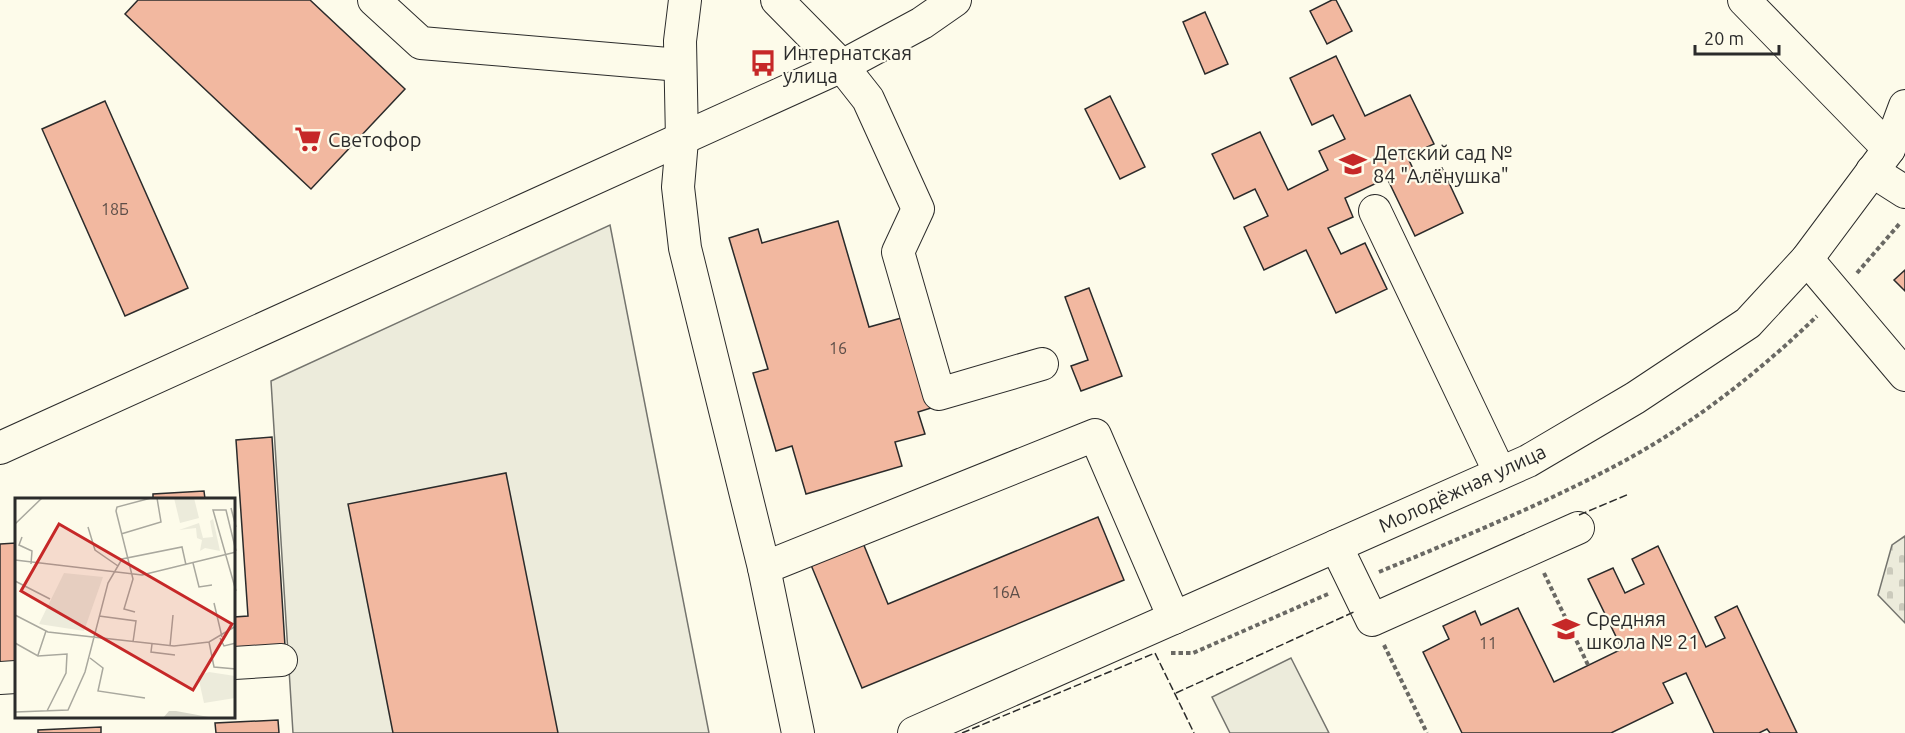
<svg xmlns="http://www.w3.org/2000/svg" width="1905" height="733" viewBox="0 0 1905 733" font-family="Ubuntu,sans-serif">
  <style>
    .cemetery { fill: url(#cemetery-stones); stroke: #74746e; stroke-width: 1.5 }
    .pitch { fill: #ecebdb; stroke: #74746e; stroke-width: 1.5 }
    .building { fill: #f2b8a0; stroke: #2b2b2b; stroke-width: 1.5 }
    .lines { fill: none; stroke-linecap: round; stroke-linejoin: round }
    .minor-casing { stroke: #2b2b2b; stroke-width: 34 }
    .path { stroke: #6a6964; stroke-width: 4; stroke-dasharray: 4.5 3; stroke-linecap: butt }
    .minor { stroke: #fdfbea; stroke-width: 32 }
    .fence { stroke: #2b2b2b; stroke-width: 1.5; stroke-dasharray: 8 3; stroke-linecap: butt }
    .labels { text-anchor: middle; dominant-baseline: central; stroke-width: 4.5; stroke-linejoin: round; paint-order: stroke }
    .number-label { font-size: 16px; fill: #5d4e48 }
    .poi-label { font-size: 20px; fill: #2b2b2b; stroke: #fdfbea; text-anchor: start }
    .street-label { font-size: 20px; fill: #2b2b2b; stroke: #fdfbea }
    .inset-road { fill: none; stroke: #a9a89e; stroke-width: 1.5 }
    .view { fill: #c62828; fill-opacity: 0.15; stroke: #c62828; stroke-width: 3 }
    .inset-edge { fill: none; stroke: #2b2b2b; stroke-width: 3 }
  </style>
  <defs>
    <pattern id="cemetery-stones" width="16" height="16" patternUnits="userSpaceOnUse" patternTransform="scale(1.5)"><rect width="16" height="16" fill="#ecebdb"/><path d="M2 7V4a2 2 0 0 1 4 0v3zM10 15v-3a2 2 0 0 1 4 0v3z" fill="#cbcabc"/></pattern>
  </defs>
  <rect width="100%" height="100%" fill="#fdfbea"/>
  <path class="cemetery" d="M1905,536V623L1878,595L1892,545Z"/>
  <g class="pitch">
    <path d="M610,225L709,733H293L271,381Z"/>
    <path d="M1291,658L1329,733H1230L1212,697Z"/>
  </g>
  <g class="building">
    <path d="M138,0H310L405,89L311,189L125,14Z"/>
    <path d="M1332,0H1336L1352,31L1327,44L1310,11Z"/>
    <path d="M1205,12L1228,64L1205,74L1183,22Z"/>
    <path d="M1336,56L1365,116L1410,95L1434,144L1407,156L1418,179L1442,168L1463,213L1415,236L1387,178L1345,198L1353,217L1328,228L1341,254L1365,243L1387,289L1336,313L1306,250L1264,270L1244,227L1268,216L1255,189L1234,199L1212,154L1260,132L1288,190L1328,170L1319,151L1345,139L1333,115L1312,125L1290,78Z"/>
    <path d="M1110,96L1145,167L1120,179L1085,109Z"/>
    <path d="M105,101L188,288L125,316L42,129Z"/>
    <path d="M838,221L869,327L905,317L931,408L918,412L925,434L895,442L902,466L806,494L792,446L776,451L753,373L768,369L729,238L758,229L762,243Z"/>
    <path d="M1905,270V291L1894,280Z"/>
    <path d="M1089,288L1122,376L1081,391L1071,366L1088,360L1065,297Z"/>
    <path d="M272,437L285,646L234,649V617L248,616L236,440Z"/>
    <path d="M506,473L558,733H393L348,504Z"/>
    <path d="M204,491L205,499H153V494Z"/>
    <path d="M1098,517L1124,580L862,688L811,565L863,543L888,604Z"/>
    <path d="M16,543V664L0,665V544Z"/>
    <path d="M1658,546L1706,647L1725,638L1715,617L1737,606L1797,733H1770L1767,729L1759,733H1714L1686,673L1663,683L1673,703L1611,733H1462L1423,652L1449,639L1443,626L1475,611L1481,625L1518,608L1554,682L1622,649L1588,579L1613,568L1625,593L1644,584L1632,559Z"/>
    <path d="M278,720L279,733H216L215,723Z"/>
    <path d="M101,727V733H38V730Z"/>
  </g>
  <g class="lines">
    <defs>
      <g id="minor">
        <path d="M374,0L421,43L680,65"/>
        <path d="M685,0L680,41L682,140L678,187L685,248L764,568L798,733"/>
        <path d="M777,0L842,66L868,99L918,209L898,252L939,394L1042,364"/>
        <path d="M1744,0L1889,149"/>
        <path d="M1872,171L1905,192"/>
        <path d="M1375,211L1500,473"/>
        <path d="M1807,259L1905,375"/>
        <path d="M0,448L842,66L922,23L955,0"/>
        <path d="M1336,546L1372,620L1578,528"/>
        <path d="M764,568L1095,435L1174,618"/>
        <path d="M234,663L281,660"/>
        <path d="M0,678L16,677"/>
        <path d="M914,733L1528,461L1635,398L1748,323L1807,259L1889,149L1905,106"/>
      </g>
    </defs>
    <use href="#minor" class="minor-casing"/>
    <g class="path">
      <path d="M1857,273L1901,222"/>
      <path d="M1379,572C1458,539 1537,507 1613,467C1688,428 1757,374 1817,316"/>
      <path d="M1544,573L1588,665"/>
      <path d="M1384,645L1427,733"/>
      <path d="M1171,653H1193L1328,594"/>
    </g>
    <use href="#minor" class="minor"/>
    <g class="fence">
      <path d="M1579,515L1629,494"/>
      <path d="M1176,693L1356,611"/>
      <path d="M962,733L1155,653L1194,733"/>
    </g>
  </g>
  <defs>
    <symbol id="bus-bare" viewBox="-9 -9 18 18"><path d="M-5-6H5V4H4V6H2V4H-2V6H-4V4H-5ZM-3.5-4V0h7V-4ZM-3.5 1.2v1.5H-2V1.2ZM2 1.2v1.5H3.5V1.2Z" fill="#c62828" stroke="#fdfbea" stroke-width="2.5" paint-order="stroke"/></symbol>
    <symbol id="supermarket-bare" viewBox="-9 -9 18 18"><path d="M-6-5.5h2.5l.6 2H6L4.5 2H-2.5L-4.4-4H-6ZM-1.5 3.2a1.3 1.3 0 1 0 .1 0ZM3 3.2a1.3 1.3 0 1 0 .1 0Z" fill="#c62828" stroke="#fdfbea" stroke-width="2.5" paint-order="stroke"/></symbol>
    <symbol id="school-bare" viewBox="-9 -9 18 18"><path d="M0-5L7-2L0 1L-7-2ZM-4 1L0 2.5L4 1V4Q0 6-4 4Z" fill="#c62828" stroke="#fdfbea" stroke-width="2.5" paint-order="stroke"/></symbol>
  </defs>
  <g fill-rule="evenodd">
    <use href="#bus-bare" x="744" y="44" width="38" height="38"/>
    <use href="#supermarket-bare" x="289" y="120" width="38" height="38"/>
    <use href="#school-bare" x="1334" y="145" width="38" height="38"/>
    <use href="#school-bare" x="1547" y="610" width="38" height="38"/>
  </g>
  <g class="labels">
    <g class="number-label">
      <text x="115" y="209">18Б</text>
      <text x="838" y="348">16</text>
      <text x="1006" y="592">16А</text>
      <text x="1488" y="643">11</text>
    </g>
    <g class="poi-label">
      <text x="783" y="52">Интернатская<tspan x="783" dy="23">улица</tspan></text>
      <text x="328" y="139">Светофор</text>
      <text x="1373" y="152">Детский сад №<tspan x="1373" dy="23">84 "Алёнушка"</tspan></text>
      <text x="1586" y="618">Средняя<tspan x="1586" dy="23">школа № 21</tspan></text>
    </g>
    <g class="street-label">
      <text transform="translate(1462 488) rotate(-25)">Молодёжная улица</text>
    </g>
  </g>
  <g transform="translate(15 498)">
    <rect width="220" height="220" fill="#fdfbea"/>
    <path d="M198,21L205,53L190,50L185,53L187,42L182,40L181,30L164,32L184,25L188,40L198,39L195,23Z" fill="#ecebdb"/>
    <path d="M194,174L220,178V200L189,205L183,178Z" fill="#ecebdb"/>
    <path d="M159,0H179L184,20L165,25ZM49,75L88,79L69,133L24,126Z" fill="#ecebdb"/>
    <path d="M154,213H161L199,220H148Z" fill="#d8d7c9"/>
    <path class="inset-road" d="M216,10L221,29M0,26L27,0M73,29L80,52L103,68M106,36L146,24L142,0M7,39L4,47L17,53L16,66M221,53L211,12H198L221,93M0,62L127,77L221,54M178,65L184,89L197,87M0,83L35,101M199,105L207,139M120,114L109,111L118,81L101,13L102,9L136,0M0,117L33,134L159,148L194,144L221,128M84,118L121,123L118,144M205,140L209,148L221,145M194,144L199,169L221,171M0,145L23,158L52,156L51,175L32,213M137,146L136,154L160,157M155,148L158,117M23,157L31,133M75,160L88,170L83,193L130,200M0,214L53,212L70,174L93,85L107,61L167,49L171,67"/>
    <path class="view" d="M44,26L217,126L178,192L6,93Z"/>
    <rect width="220" height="220" class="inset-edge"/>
  </g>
  <path d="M1695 45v9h84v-9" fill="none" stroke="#2b2b2b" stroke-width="3"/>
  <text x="1704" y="45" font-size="18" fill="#2b2b2b" stroke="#fdfbea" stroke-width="4.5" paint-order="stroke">20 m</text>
</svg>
